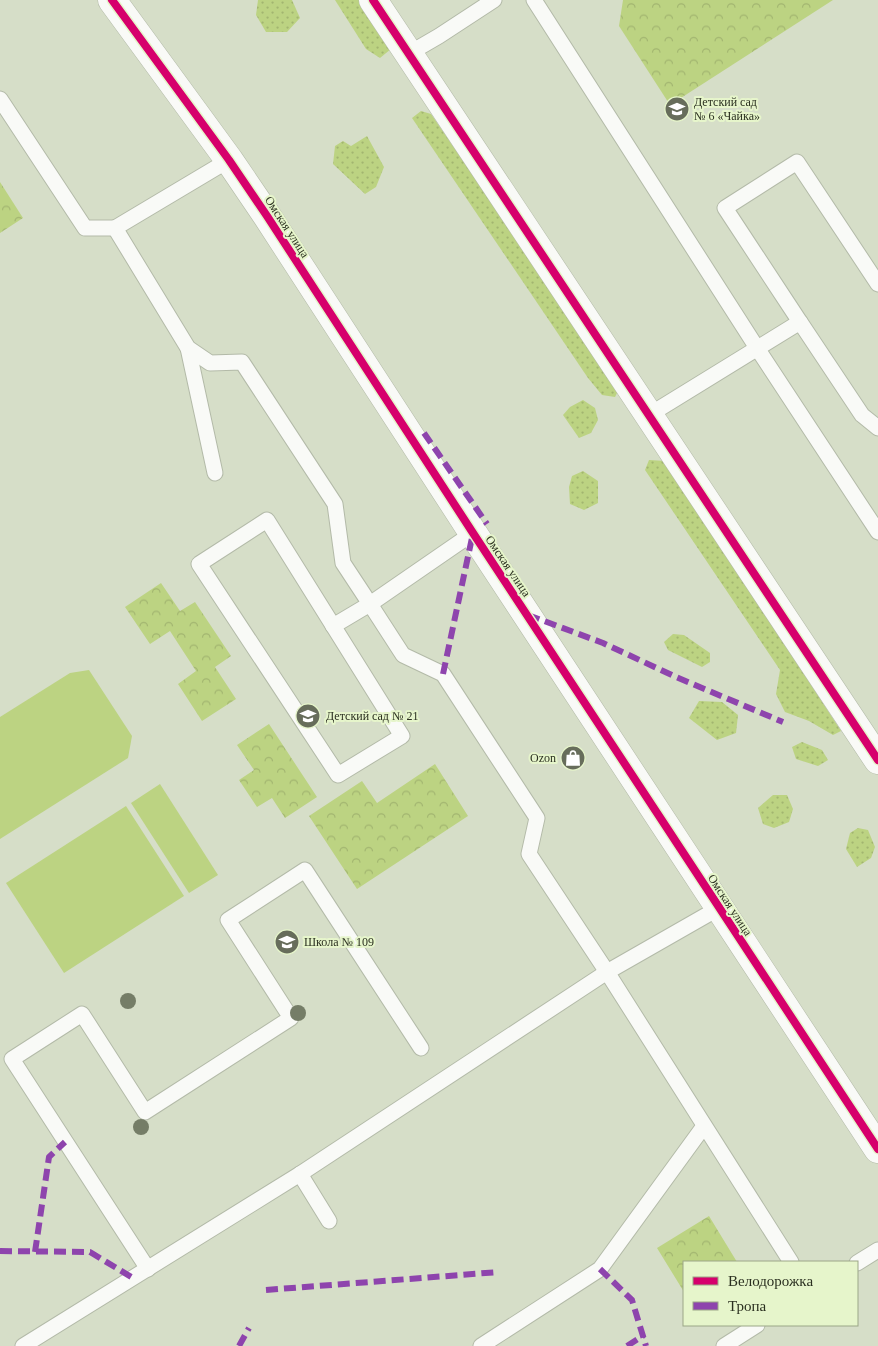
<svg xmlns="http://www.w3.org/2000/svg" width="878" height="1346" viewBox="0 0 878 1346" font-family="'Times New Roman',serif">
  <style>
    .grass { fill: url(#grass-dots) }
    .park { fill: url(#park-crowns) }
    .garden { fill: #bcd382 }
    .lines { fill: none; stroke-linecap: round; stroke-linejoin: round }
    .lane-casing { stroke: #b3baa8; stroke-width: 17 }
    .street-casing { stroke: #b3baa8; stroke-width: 29 }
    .lane { stroke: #f9faf7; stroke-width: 15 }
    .street { stroke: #f9faf7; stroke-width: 28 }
    .quiet { stroke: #8e44ad; stroke-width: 6; stroke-dasharray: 12 6; stroke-linecap: butt }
    .cycleway-casing { stroke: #e6f5cb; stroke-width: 11 }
    .cycleway { stroke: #d6006c; stroke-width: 8 }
    .tree { fill: #757d67 }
    .labels { text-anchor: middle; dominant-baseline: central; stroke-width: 4; stroke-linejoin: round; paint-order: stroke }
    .poi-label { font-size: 12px; fill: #2b3020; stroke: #e6f5cb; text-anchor: start }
    .street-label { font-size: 12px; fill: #2b3020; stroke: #e6f5cb }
  </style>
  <defs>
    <pattern id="grass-dots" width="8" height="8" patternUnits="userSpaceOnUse" patternTransform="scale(1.25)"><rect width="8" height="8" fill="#bcd382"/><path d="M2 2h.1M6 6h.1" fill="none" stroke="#a2b570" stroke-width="1.8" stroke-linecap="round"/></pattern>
    <pattern id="park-crowns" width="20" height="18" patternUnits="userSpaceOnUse" patternTransform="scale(1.25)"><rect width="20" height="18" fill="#bcd382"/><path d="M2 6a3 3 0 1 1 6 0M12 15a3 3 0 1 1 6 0" fill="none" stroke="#a2b570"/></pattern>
  </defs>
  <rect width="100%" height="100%" fill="#d6dec8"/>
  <g class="grass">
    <path d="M258,0H292L300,18L287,32H266L256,15Z"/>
    <path d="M335,0H359L391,49L380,58L366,49Z"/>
    <path d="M421,111L431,114L619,389L615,397L602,395L588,378L412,118Z"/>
    <path d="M367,136L384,167L376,187L365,194L333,164L335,146L343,141L351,146Z"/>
    <path d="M583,400L595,408L598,420L591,433L579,438L563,415L570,407Z"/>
    <path d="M649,460L666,461L841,731L833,735L809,721L785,712L776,694L780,670L645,470Z"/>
    <path d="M583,471L598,481V503L584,510L570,504L569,487L572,476Z"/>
    <path d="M673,634L684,635L710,653V662L702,667L668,650L664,642Z"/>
    <path d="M699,701L722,702L738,715L736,733L717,740L689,718Z"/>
    <path d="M802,742L822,750L828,760L818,766L796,759L792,747Z"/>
    <path d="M773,795H787L793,809L789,822L774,828L763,824L758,808Z"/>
    <path d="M858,828L868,830L875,847L871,858L857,867L846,849L850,833Z"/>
  </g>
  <g class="park">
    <path d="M623,0H833L670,105L619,26Z"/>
    <path d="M0,182L23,218L0,233Z"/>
    <path d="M161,583L180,611L195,602L231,656L215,667L236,699L202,721L178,684L196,671L170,631L150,644L125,607Z"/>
    <path d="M269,724L317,797L285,818L272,798L257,807L239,780L254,770L237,745Z"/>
    <path d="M435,764L468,816L357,889L309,816L362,781L377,803Z"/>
    <path d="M709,1216L737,1262H684V1292L657,1248Z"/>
  </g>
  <g class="garden">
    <path d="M89,670L132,736L128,758L0,839V717L70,673Z"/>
    <path d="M160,784L218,875L189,893L131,803Z"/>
    <path d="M126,806L184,896L64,973L6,883Z"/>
  </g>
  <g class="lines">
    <defs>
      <g id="lane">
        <path d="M534,0L757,348L878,532"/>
        <path d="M408,54L439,36L494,0"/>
        <path d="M0,99L85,228H115"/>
        <path d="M229,160L115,228L188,348L210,363L242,362L335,504L343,563L370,604L473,533"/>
        <path d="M800,322L725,208L797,162L878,284"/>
        <path d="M188,348L215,473"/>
        <path d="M649,415L800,322L862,415L878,428"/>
        <path d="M267,520L402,736L338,775L199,564Z"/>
        <path d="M333,626L370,604L403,655L443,674L537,818L529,854L607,972L791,1262"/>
        <path d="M300,1174L329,1221"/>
        <path d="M857,1263L878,1250"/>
        <path d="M148,1269L12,1059L82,1014L145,1112L291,1018L228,920L305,870L421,1048"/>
        <path d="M23,1346L300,1174L607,972L719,908"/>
        <path d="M481,1346L600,1269L704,1126"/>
        <path d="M724,1346L757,1325"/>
      </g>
      <g id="street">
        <path d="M112,0L229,160L267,216L473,533L878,1149"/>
        <path d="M373,0L878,760"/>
      </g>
    </defs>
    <use href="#lane" class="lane-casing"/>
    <use href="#street" class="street-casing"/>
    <use href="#lane" class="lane"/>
    <use href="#street" class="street"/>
    <g class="quiet">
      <path d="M424,433L487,524"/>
      <path d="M528,615L603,643L676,677L783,722"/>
      <path d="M443,674L473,533"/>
      <path d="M0,1251L90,1252L133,1278"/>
      <path d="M35,1252L49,1157L65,1142"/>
      <path d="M600,1269L632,1300L646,1346"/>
      <path d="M266,1290L499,1272"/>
      <path d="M239,1346L249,1328"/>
      <path d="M627,1346L644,1335"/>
    </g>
    <defs>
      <g id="cycleway">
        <path d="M112,0L229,160L267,216L473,533L878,1149"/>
        <path d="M373,0L878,760"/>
      </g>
    </defs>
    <use href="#cycleway" class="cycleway-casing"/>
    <use href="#cycleway" class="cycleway"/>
  </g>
  <g class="tree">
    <circle cx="128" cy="1001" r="8"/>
    <circle cx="298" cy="1013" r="8"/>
    <circle cx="141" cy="1127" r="8"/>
  </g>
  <defs>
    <symbol id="school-disc" viewBox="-11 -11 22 22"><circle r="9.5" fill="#676d5b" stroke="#e6f5cb"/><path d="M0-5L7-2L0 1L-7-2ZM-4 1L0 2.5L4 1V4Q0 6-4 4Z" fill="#fff"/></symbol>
    <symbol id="shop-disc" viewBox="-11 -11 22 22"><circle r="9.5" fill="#676d5b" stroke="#e6f5cb"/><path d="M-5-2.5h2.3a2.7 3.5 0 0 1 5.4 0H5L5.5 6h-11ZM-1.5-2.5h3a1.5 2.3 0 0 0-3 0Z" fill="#fff"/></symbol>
  </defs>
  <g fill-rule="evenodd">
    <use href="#school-disc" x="663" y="95" width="28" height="28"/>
    <use href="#school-disc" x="294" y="702" width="28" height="28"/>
    <use href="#shop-disc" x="559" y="744" width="28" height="28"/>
    <use href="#school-disc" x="273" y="928" width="28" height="28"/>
  </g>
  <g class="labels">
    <g class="poi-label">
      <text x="694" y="102">Детский сад<tspan x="694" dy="14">№ 6 «Чайка»</tspan></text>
      <text x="326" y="716">Детский сад № 21</text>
      <text x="556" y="758" text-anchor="end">Ozon</text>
      <text x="304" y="942">Школа № 109</text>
    </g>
    <g class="street-label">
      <text transform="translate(287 227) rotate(57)">Омская улица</text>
      <text transform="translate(508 566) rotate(56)">Омская улица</text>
      <text transform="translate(730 905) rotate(57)">Омская улица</text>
    </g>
  </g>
  <rect x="683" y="1261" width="175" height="65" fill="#e6f5cb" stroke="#9ba687"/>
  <rect x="693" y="1277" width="25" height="8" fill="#d6006c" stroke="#9ba687"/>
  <text x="728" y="1286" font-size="15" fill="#2b3020">Велодорожка</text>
  <rect x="693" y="1302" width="25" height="8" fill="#8e44ad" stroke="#9ba687"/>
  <text x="728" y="1311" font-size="15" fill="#2b3020">Тропа</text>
</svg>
